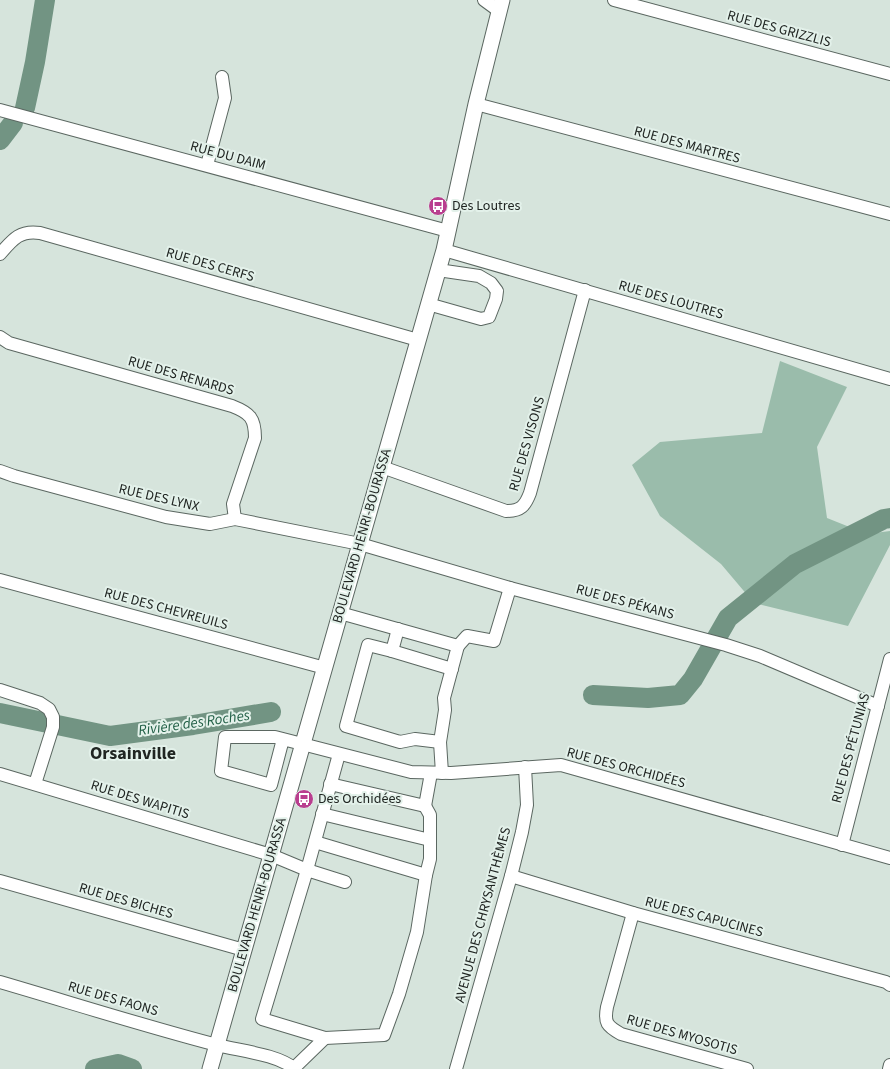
<svg xmlns="http://www.w3.org/2000/svg" width="890" height="1069" viewBox="0 0 890 1069" font-family="'Source Sans 3',sans-serif">
  <style>
    .green { fill: #9abcab }
    .lines { fill: none; stroke-linecap: round; stroke-linejoin: round }
    .river { stroke: #729483; stroke-width: 20 }
    .minor-casing { stroke: #5b6761; stroke-width: 14 }
    .major-casing { stroke: #5b6761; stroke-width: 17 }
    .minor { stroke: #fff; stroke-width: 12 }
    .major { stroke: #fff; stroke-width: 15 }
    .labels { text-anchor: middle; dominant-baseline: central; stroke-width: 4; stroke-linejoin: round; paint-order: stroke }
    .street-label { font-size: 14px; fill: #202522; stroke: #e3f1ea }
    .poi-label { font-size: 14px; fill: #202522; stroke: #e3f1ea; text-anchor: start }
    .water-label { font-size: 15px; font-style: italic; fill: #215f46; stroke: #e3f1ea }
    .district-label { font-size: 18px; font-weight: bold; fill: #202522; stroke: #e3f1ea }
  </style>
  <rect width="100%" height="100%" fill="#d6e4dc"/>
  <path class="green" d="M780,361L847,387L817,447L827,518L867,534L890,531V545L848,626L754,603L721,564L660,516L632,465L660,442L762,433Z"/>
  <g class="lines">
    <g class="river">
      <path d="M25,108L35,62L45,0"/>
      <path d="M0,140L13,123"/>
      <path d="M593,695L648,698L680,695L693,679L728,618L795,564L884,519L890,518"/>
      <path d="M0,713L110,736L193,725L271,712"/>
      <path d="M95,1069L118,1064L132,1069"/>
    </g>
    <defs>
      <g id="minor">
        <path d="M484,0L499,11"/>
        <path d="M614,0L890,74"/>
        <path d="M476,104L890,214"/>
        <path d="M0,110L448,231"/>
        <path d="M207,165L225,98L222,77"/>
        <path d="M444,250L890,379"/>
        <path d="M0,254C13,239 20,230 40,233L418,340"/>
        <path d="M428,304L481,319L489,317L496,299L497,291L491,283L479,276L438,270"/>
        <path d="M0,337L9,343L232,406C250,413 255,418 255,438L233,504L235,519"/>
        <path d="M382,467L506,511C521,511 525,506 530,493L585,290"/>
        <path d="M0,471L14,476L166,517L210,524L235,519L360,544L510,588L726,645L760,656L878,706"/>
        <path d="M0,580L325,668"/>
        <path d="M340,613L458,646L444,698L445,710L440,742L442,773"/>
        <path d="M398,629L392,651L452,669"/>
        <path d="M458,646L467,636L494,641L510,588"/>
        <path d="M392,651L368,645L346,726L400,742L415,739L440,742"/>
        <path d="M0,690L40,703L49,709L53,717V727L35,784"/>
        <path d="M283,739L271,785L221,771L225,737H275L411,772L451,773L561,765L890,858"/>
        <path d="M0,774L271,855L307,870L339,754"/>
        <path d="M330,784L425,806L431,773"/>
        <path d="M322,814L430,840"/>
        <path d="M315,842L426,875L430,859V815L425,806"/>
        <path d="M842,845L890,659"/>
        <path d="M511,876L633,913L886,982L890,985"/>
        <path d="M0,881L244,950"/>
        <path d="M345,882L307,870L262,1019L325,1038L384,1035L399,994L417,932L426,875"/>
        <path d="M633,913L607,1007C604,1023 607,1026 621,1034L747,1069"/>
        <path d="M0,982C72,1003 144,1026 217,1045C240,1051 277,1054 295,1069"/>
        <path d="M294,1068L325,1038"/>
        <path d="M456,1069L511,876L522,832L527,805L525,767"/>
        <path d="M889,1069L890,1065"/>
      </g>
      <path id="major" d="M210,1069L444,250L476,104L502,0"/>
    </defs>
    <use href="#minor" class="minor-casing"/>
    <use href="#major" class="major-casing"/>
    <use href="#minor" class="minor"/>
    <use href="#major" class="major"/>
  </g>
  <defs>
    <symbol id="bus-disc" viewBox="-11 -11 22 22"><circle r="9.5" fill="#b93e8f" stroke="#e3f1ea"/><path d="M-5-6H5V4H4V6H2V4H-2V6H-4V4H-5ZM-3.5-4V0h7V-4ZM-3.5 1.2v1.5H-2V1.2ZM2 1.2v1.5H3.5V1.2Z" fill="#fff"/></symbol>
  </defs>
  <g fill-rule="evenodd">
    <use href="#bus-disc" x="427" y="195" width="22" height="22"/>
    <use href="#bus-disc" x="293" y="788" width="22" height="22"/>
  </g>
  <g class="labels">
    <g class="street-label">
      <text transform="translate(779 29) rotate(15)">RUE DES GRIZZLIS</text>
      <text transform="translate(687 145) rotate(15)">RUE DES MARTRES</text>
      <text transform="translate(228 156) rotate(15)">RUE DU DAIM</text>
      <text transform="translate(210 265) rotate(16)">RUE DES CERFS</text>
      <text transform="translate(671 300) rotate(16)">RUE DES LOUTRES</text>
      <text transform="translate(181 376) rotate(16)">RUE DES RENARDS</text>
      <text transform="translate(527 444) rotate(-74)">RUE DES VISONS</text>
      <text transform="translate(159 498) rotate(13)">RUE DES LYNX</text>
      <text transform="translate(362 536) rotate(-74)">BOULEVARD HENRI-BOURASSA</text>
      <text transform="translate(625 602) rotate(15)">RUE DES PÉKANS</text>
      <text transform="translate(166 609) rotate(15)">RUE DES CHEVREUILS</text>
      <text transform="translate(851 748) rotate(-75)">RUE DES PÉTUNIAS</text>
      <text transform="translate(626 768) rotate(15)">RUE DES ORCHIDÉES</text>
      <text transform="translate(140 800) rotate(17)">RUE DES WAPITIS</text>
      <text transform="translate(126 901) rotate(16)">RUE DES BICHES</text>
      <text transform="translate(257 905) rotate(-74)">BOULEVARD HENRI-BOURASSA</text>
      <text transform="translate(483 915) rotate(-75)">AVENUE DES CHRYSANTHÈMES</text>
      <text transform="translate(704 917) rotate(15)">RUE DES CAPUCINES</text>
      <text transform="translate(113 999) rotate(16)">RUE DES FAONS</text>
      <text transform="translate(682 1035) rotate(16)">RUE DES MYOSOTIS</text>
    </g>
    <g class="poi-label">
      <text x="452" y="206">Des Loutres</text>
      <text x="318" y="799">Des Orchidées</text>
    </g>
    <g class="water-label">
      <text transform="translate(194 723) rotate(-8)">Rivière des Roches</text>
    </g>
    <g class="district-label">
      <text x="133" y="753">Orsainville</text>
    </g>
  </g>
</svg>
